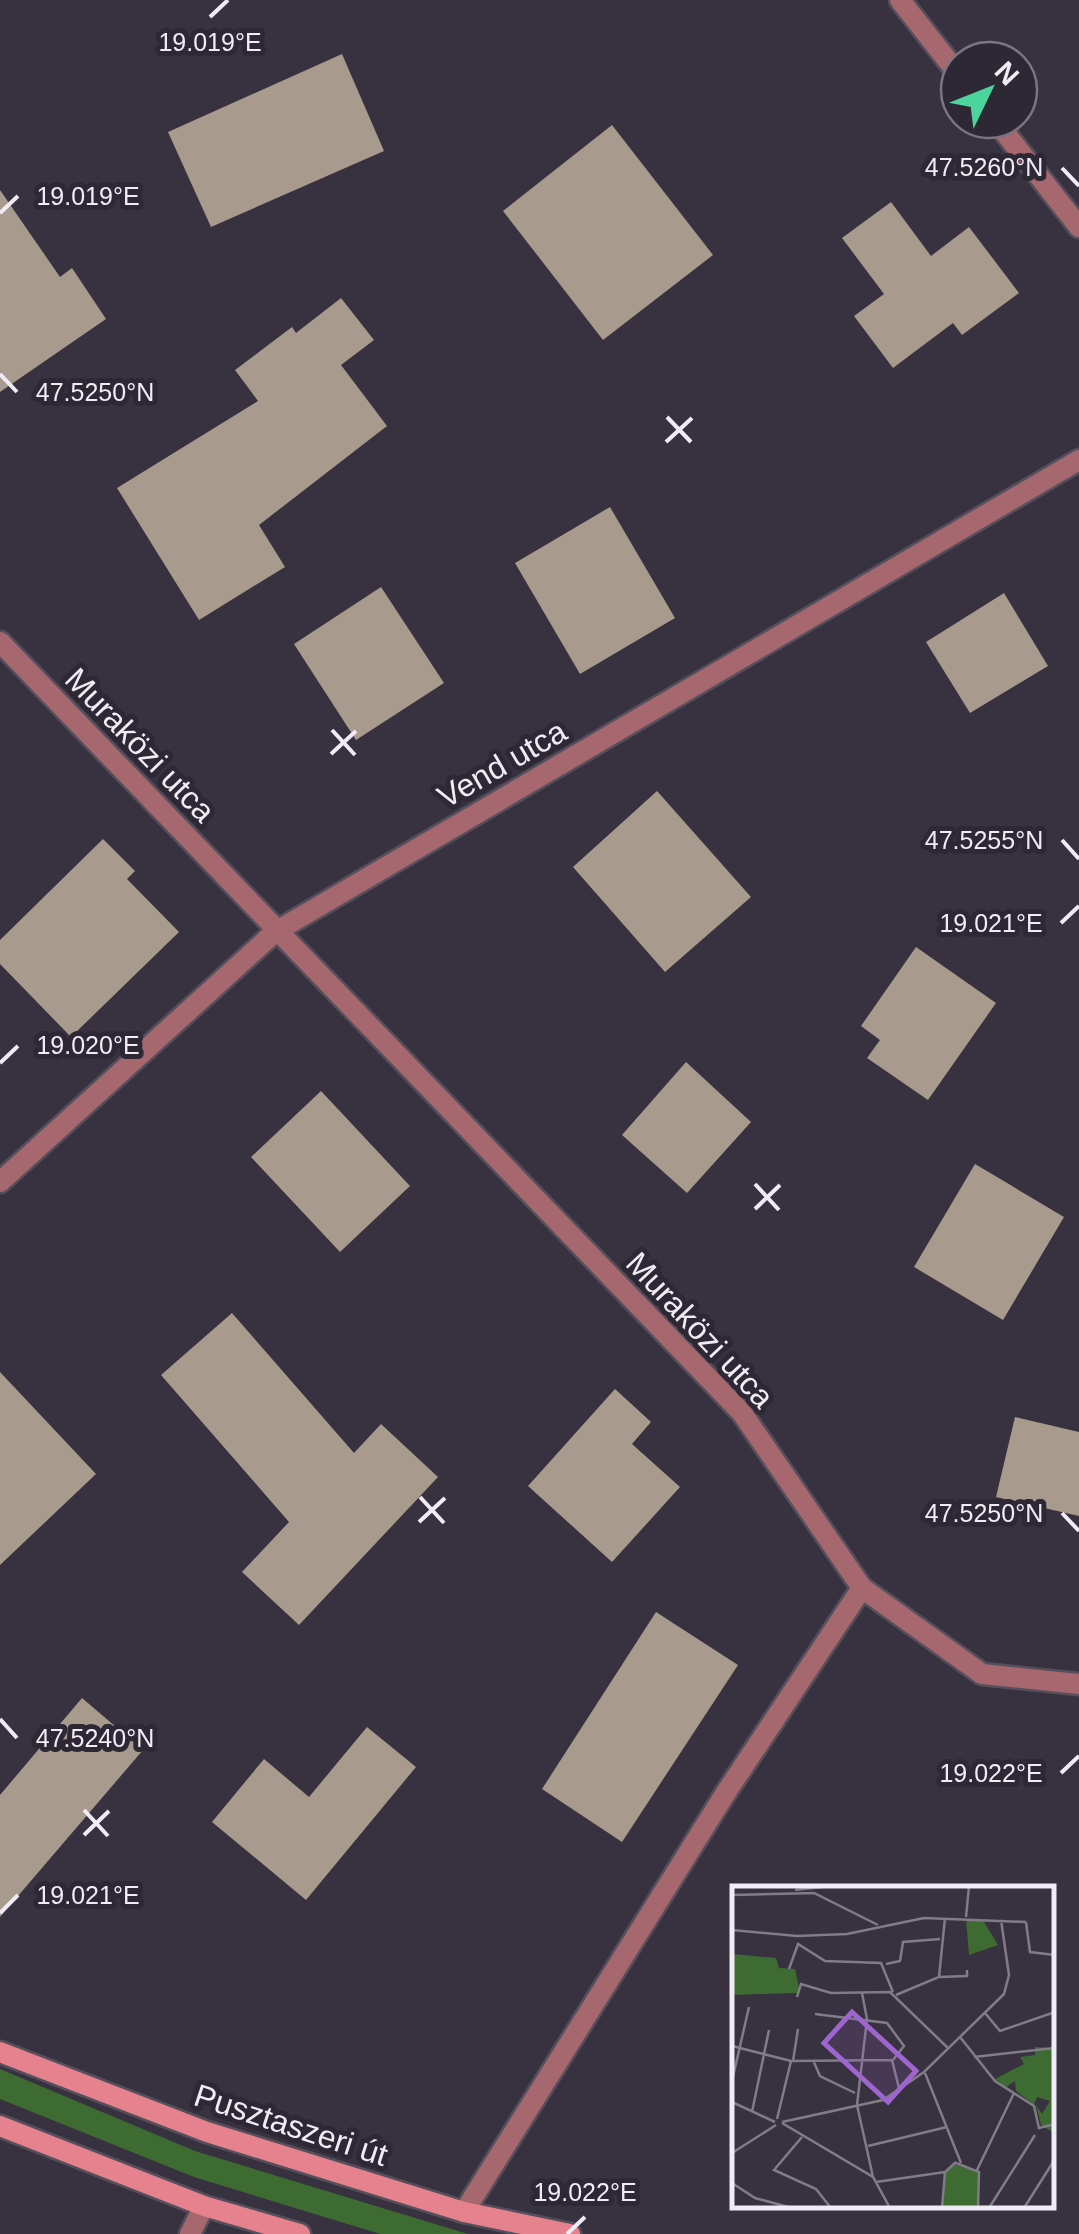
<svg xmlns="http://www.w3.org/2000/svg" width="1079" height="2234" viewBox="0 0 1079 2234" font-family="Helvetica,sans-serif">
  <style>
    .green { fill: #3d6b31 }
    .building { fill: #a89a8c }
    .lines { fill: none; stroke-linecap: round; stroke-linejoin: round }
    .street-casing { stroke: #554f5c; stroke-width: 25 }
    .secondary-casing { stroke: #554f5c; stroke-width: 25 }
    .street { stroke: #a6676e; stroke-width: 20 }
    .secondary { stroke: #e6828e; stroke-width: 20 }
    .ticks { fill: none; stroke: #f0ebf5; stroke-width: 4 }
    .labels { text-anchor: middle; dominant-baseline: central; stroke-width: 10; stroke-linejoin: round; paint-order: stroke }
    .street-label { font-size: 32px; fill: #f0ebf5; stroke: #2e2734 }
    .inset-road { fill: none; stroke: #827b88; stroke-width: 2.5 }
    .view { fill: #9e65cf; fill-opacity: 0.15; stroke: #9e65cf; stroke-width: 5 }
    .inset-edge { fill: none; stroke: #f0ebf5; stroke-width: 5 }
    .ticks-label { font-size: 25px; text-anchor: middle; fill: #f0ebf5; stroke: #2e2734; stroke-width: 10; stroke-linejoin: round; paint-order: stroke }
  </style>
  <rect width="100%" height="100%" fill="#38313f"/>
  <path class="green" d="M0,2069L195,2151L468,2234H380L194,2177L0,2099Z"/>
  <g class="building">
    <path d="M342,54L384,151L211,227L168,132Z"/>
    <path d="M612,125L713,255L603,340L503,211Z"/>
    <path d="M0,190L60,277L72,268L106,319L0,392Z"/>
    <path d="M891,202L931,256L969,227L1019,293L962,335L953,323L893,368L854,316L884,294L842,238Z"/>
    <path d="M341,298L374,340L341,365L387,426L259,525L285,567L199,620L117,488L258,401L235,370L292,327L296,333Z"/>
    <path d="M610,507L675,618L580,674L515,563Z"/>
    <path d="M381,587L444,683L356,740L294,644Z"/>
    <path d="M1004,593L1048,666L970,713L926,642Z"/>
    <path d="M657,791L751,897L665,972L573,867Z"/>
    <path d="M103,839L135,871L127,879L179,932L71,1037L0,964V940Z"/>
    <path d="M916,947L996,1003L928,1100L867,1058L880,1040L861,1026Z"/>
    <path d="M686,1062L751,1122L687,1193L622,1135Z"/>
    <path d="M321,1091L410,1186L340,1252L251,1157Z"/>
    <path d="M975,1164L1064,1217L1003,1320L914,1267Z"/>
    <path d="M232,1313L354,1453L381,1424L438,1477L299,1625L242,1572L289,1522L161,1375Z"/>
    <path d="M0,1372L96,1474L0,1565Z"/>
    <path d="M615,1389L651,1422L632,1444L680,1487L612,1562L528,1486Z"/>
    <path d="M1015,1417L1079,1432V1516L996,1497Z"/>
    <path d="M656,1612L738,1665L622,1842L542,1789Z"/>
    <path d="M82,1698L143,1750L0,1917V1795Z"/>
    <path d="M367,1727L416,1767L306,1900L212,1822L264,1759L309,1797Z"/>
  </g>
  <g class="lines">
    <defs>
      <g id="street">
        <path d="M900,0L959,75"/>
        <path d="M995,120L1079,227"/>
        <path d="M0,642L742,1413L862,1588L725,1794L464,2212"/>
        <path d="M0,1182L275,932L1079,460"/>
        <path d="M862,1588L982,1674L1079,1684"/>
        <path d="M190,2234L204,2206"/>
      </g>
      <g id="secondary">
        <path d="M0,2052L207,2132L464,2212L570,2234"/>
        <path d="M0,2126L204,2206L300,2234"/>
      </g>
    </defs>
    <use href="#street" class="street-casing"/>
    <use href="#secondary" class="secondary-casing"/>
    <use href="#street" class="street"/>
    <use href="#secondary" class="secondary"/>
  </g>
  <path class="ticks" d="M210,17L228,0M1062,168L1079,186M0,213L18,196M0,374L17,392M667,417L691,442M666,442L692,418M332,730L355,755M331,754L356,731M1062,840L1079,859M1061,923L1079,906M0,1063L18,1046M755,1184L779,1210M755,1209L780,1185M420,1497L444,1523M1062,1513L1079,1531M419,1522L445,1498M0,1719L17,1738M1061,1773L1079,1756M84,1810L108,1836M84,1835L109,1811M0,1913L18,1895M567,2234L585,2217"/>
  <g class="labels">
    <g class="street-label">
      <text transform="translate(140 745) rotate(46)">Muraközi utca</text>
      <text transform="translate(502 764) rotate(-30)">Vend utca</text>
      <text transform="translate(700 1330) rotate(47)">Muraközi utca</text>
      <text transform="translate(291 2125) rotate(18)">Pusztaszeri út</text>
    </g>
  </g>
  <g transform="translate(732 1886)">
    <rect width="322" height="322" fill="#38313f"/>
    <path d="M234,34H251L266,59L237,69ZM0,68L44,72L47,82L63,83L68,107L0,109ZM303,161L322,162V247L309,239L304,219L310,228L318,215L305,211L302,219L284,205L283,195L274,201L263,193L292,178L288,171L303,169ZM222,278L247,286L246,322H210L213,286Z" fill="#3d6b31"/>
    <path class="inset-road" d="M63,4L99,0M0,9L82,7L146,39M234,31L237,0M294,36L298,66L323,69M0,44L65,50L115,48L192,32L294,36M154,78L168,75L171,56L208,53M57,83L66,58L93,75L149,77L161,106M207,91L235,90V84M130,107L135,133L125,219L141,291M164,109L207,91L213,32M65,111L69,98L99,107L158,106L217,163M253,127L268,145L323,126M83,128L155,137L172,160L161,174M228,151L263,195L302,220L307,242L323,238M0,160L59,175L160,174L167,202M242,171L323,162M81,174L88,190L123,207M61,175L66,143M193,187L229,277M0,195L17,121M0,216L43,236M20,226L37,144M45,233L59,175M50,236L151,214L192,186L272,108L277,89L269,34M50,237L141,291L158,322M70,251L42,284L84,303L99,322M136,260L215,241M0,267L44,239M224,277L247,286L246,322M245,284L282,207M144,296L213,286M0,297L23,312L60,322M210,322L213,286L224,276M257,322L303,249M292,322L323,273"/>
    <path class="view" d="M120,126L184,185L156,216L92,157Z"/>
    <rect width="322" height="322" class="inset-edge"/>
  </g>
  <g class="ticks-label">
    <text x="210" y="51">19.019°E</text>
    <text x="984" y="176">47.5260°N</text>
    <text x="88" y="205">19.019°E</text>
    <text x="95" y="401">47.5250°N</text>
    <text x="984" y="849">47.5255°N</text>
    <text x="991" y="932">19.021°E</text>
    <text x="88" y="1054">19.020°E</text>
    <text x="984" y="1522">47.5250°N</text>
    <text x="95" y="1747">47.5240°N</text>
    <text x="991" y="1782">19.022°E</text>
    <text x="88" y="1904">19.021°E</text>
    <text x="585" y="2201">19.022°E</text>
  </g>
  <g transform="translate(989 90) rotate(47)"><circle r="48" fill="#2e2734" stroke="#7c7581" stroke-width="2.5"/>
  <path d="M0-8L18 38L0 25L-18 38Z" fill="#4bd49b"/>
  <text y="-15" font-size="28" font-weight="bold" text-anchor="middle" fill="#f0ebf5">N</text>
  </g>
</svg>
